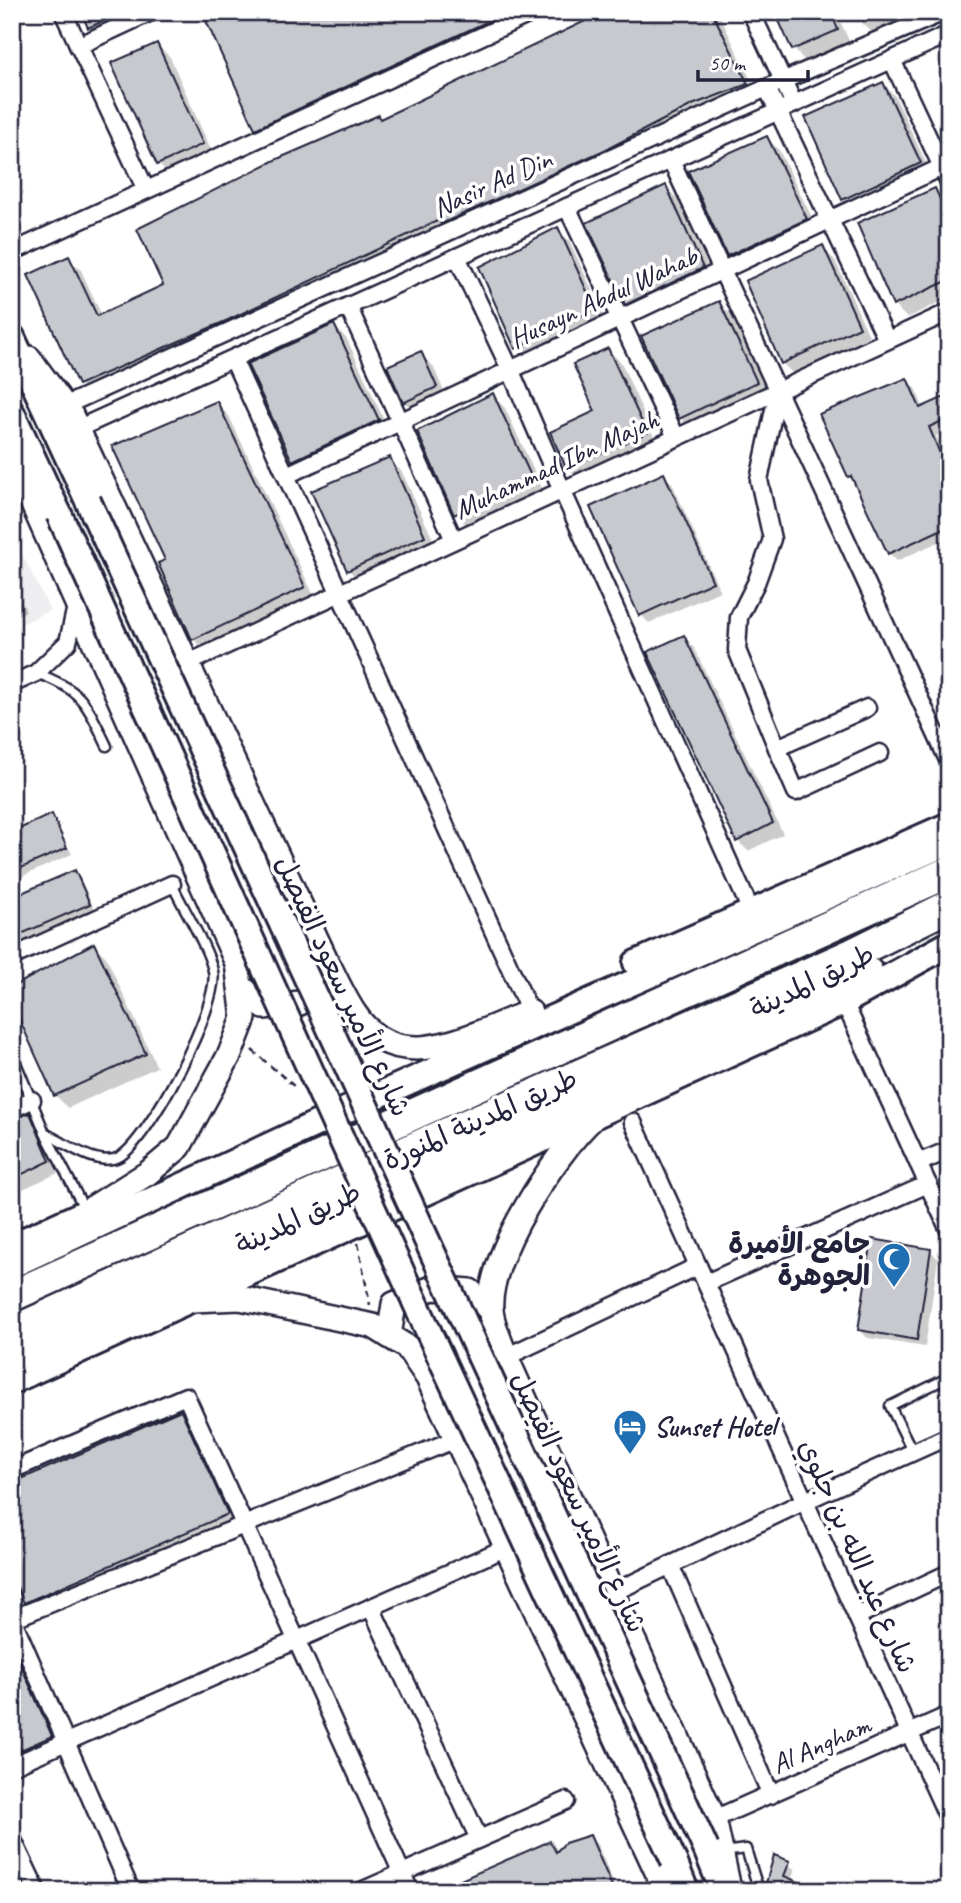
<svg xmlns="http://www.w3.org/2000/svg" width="961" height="1903" viewBox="0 0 961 1903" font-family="Caveat,'Playpen Sans Arabic',sans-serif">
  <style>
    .built { fill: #eeeef1 }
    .shadow { fill: #0003 }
    .building { fill: #c8c8cf; stroke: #22223b; stroke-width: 2 }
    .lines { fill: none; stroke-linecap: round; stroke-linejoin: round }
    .lane-casing { stroke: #22223b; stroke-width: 13 }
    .street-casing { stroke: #22223b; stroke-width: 21 }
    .secondary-casing { stroke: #22223b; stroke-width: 28 }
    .primary-casing { stroke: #22223b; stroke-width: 30 }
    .highway-casing { stroke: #22223b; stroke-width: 35 }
    .path { stroke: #22223b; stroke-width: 2.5; stroke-dasharray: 7 5; stroke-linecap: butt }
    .lane { stroke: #fff; stroke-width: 8 }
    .street { stroke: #fff; stroke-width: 16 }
    .secondary { stroke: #fff; stroke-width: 23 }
    .primary { stroke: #fff; stroke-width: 24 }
    .highway { stroke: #fff; stroke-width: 30 }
    .primary-bridge-casing { stroke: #22223b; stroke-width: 30; stroke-linecap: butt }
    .primary-bridge { stroke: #fff; stroke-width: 24 }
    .labels { text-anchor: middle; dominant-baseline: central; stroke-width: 7; stroke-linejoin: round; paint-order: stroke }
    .street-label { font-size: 28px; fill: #22223b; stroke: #fff }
    .poi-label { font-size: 28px; font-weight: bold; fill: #22223b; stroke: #fff; text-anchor: end }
  </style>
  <rect width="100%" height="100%" fill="#fff"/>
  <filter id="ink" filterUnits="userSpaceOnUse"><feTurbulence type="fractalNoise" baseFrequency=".0143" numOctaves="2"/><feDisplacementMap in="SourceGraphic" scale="14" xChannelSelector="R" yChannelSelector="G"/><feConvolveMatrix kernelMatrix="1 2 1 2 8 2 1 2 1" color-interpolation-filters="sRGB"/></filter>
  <g filter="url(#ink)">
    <path class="built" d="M12,534L50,610L12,629Z"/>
    <g class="shadow">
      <path d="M83,12H163L102,39L89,27Z"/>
      <path d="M209,12H553L269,140L257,128Z"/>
      <path d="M607,12H718L759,97L92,396L80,384L68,258L81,270L102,316L166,286L381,120Z"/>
      <path d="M775,12H836L850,43L806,62L794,49Z"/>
      <path d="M858,12H925L876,36L863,24Z"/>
      <path d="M157,45L170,57L214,157L171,176L158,164Z"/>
      <path d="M883,84L895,96L932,176L856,212L843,199Z"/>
      <path d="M767,138L779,150L819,232L741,268L729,255L690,172Z"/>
      <path d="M665,187L678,199L714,281L639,316L626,304Z"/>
      <path d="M934,190L949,207V298L907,318L894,305Z"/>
      <path d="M558,229L570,242L606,321L529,360L517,348Z"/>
      <path d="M822,248L835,260L871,340L795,376L782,363Z"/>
      <path d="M719,303L731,315L768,395L693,430L680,418Z"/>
      <path d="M334,326L347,339L390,433L306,473L293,460Z"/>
      <path d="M608,350L621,362L658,446L580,479L567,467L597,412Z"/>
      <path d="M420,353L433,366L448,400L417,414L405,402Z"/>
      <path d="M907,380L915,388L924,409L949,397V430L936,436L949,466V537L897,561L889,553L857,484L849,476Z"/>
      <path d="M492,396L505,408L542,488L468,527L456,514Z"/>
      <path d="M216,403L229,416L316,600L206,651L193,639L167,561Z"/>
      <path d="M389,459L402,472L437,548L361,583L349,570Z"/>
      <path d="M663,475L672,483L720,591L649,623L641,615Z"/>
      <path d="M12,581L26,611L12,618Z"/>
      <path d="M683,637L694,648L783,834L748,851L738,841Z"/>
      <path d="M51,816L72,854L12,881V833Z"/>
      <path d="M74,872L80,878L95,910L12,946V899Z"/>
      <path d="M94,945L106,957L157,1067L68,1108L55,1095L56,963Z"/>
      <path d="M29,1115L40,1125L60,1172L12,1194V1120Z"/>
      <path d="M930,1250L938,1259L925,1347L868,1338L859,1330Z"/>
      <path d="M180,1412L189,1420L235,1523L34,1610L25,1602Z"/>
      <path d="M12,1634L59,1745L12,1765Z"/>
      <path d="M590,1837L598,1846L617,1891H461L550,1843L559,1852Z"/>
      <path d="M775,1857L795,1869L791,1880L806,1891H771L766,1886Z"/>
    </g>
    <g class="building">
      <path d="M81,12H123L88,28Z"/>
      <path d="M202,12H508L255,129Z"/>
      <path d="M604,12H712L748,84L692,105L611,147L441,224L439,220L228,320L78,385L28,275L69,256L97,316L163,285L137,229L275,160L379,115L380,119Z"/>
      <path d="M775,12H831L838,30L792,50Z"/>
      <path d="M157,43L203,144L157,165L111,63Z"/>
      <path d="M883,82L921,163L842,200L805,117Z"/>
      <path d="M767,136L807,219L727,256L688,171Z"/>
      <path d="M666,185L703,268L625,305L586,223Z"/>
      <path d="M935,188L949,219V280L893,306L857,223Z"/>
      <path d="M558,227L595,309L515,349L479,267Z"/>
      <path d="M823,245L860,327L781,364L745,281Z"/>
      <path d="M719,301L757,382L679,419L641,336Z"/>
      <path d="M334,324L379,420L292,461L247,364Z"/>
      <path d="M608,348L647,433L566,468L550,432L595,411L573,364Z"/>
      <path d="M421,351L437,387L403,403L387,366Z"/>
      <path d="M907,378L920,408L949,395V418L929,427L949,475V526L888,554L851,476L848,477L819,414Z"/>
      <path d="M493,393L531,476L454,515L417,431Z"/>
      <path d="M217,401L305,587L192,640L158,563L165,560L112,446Z"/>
      <path d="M390,457L425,536L347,571L311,491Z"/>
      <path d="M664,473L713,582L639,616L590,507Z"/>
      <path d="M684,635L773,823L736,842L647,652Z"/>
      <path d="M52,814L67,848L12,872V832Z"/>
      <path d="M75,870L90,904L12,938V897Z"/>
      <path d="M94,943L146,1054L54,1096L12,1003V987Z"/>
      <path d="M30,1113L50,1161L12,1179V1119Z"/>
      <path d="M872,1239L931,1249L917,1340L858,1330Z"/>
      <path d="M181,1410L228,1514L24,1603L12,1576V1483Z"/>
      <path d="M12,1645L52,1736L12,1754Z"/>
      <path d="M590,1835L614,1891H459L456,1882L550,1841L556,1852L565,1843Z"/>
      <path d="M774,1855L790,1861L784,1876L821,1891H775L765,1887Z"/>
    </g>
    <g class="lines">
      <defs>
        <g id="lane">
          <path d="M36,673C83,690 86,703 107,746"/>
          <path d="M12,1053L45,1133L85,1210"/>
          <path d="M45,1133C64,1142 97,1168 119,1157C148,1142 221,1004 213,971C208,947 183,908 172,884"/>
          <path d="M913,1452L890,1406L949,1377"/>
          <path d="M723,1852L746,1849L759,1891"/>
        </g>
        <g id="street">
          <path d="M63,12L146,190"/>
          <path d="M751,12L794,104"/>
          <path d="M78,46L151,12"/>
          <path d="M892,60L949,182"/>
          <path d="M767,88L887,340"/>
          <path d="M671,160L949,762"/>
          <path d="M567,207L676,437"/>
          <path d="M12,252L534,12"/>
          <path d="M457,257L510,369L562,490L751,911"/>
          <path d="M348,306L454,540"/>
          <path d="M233,359L530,1012"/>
          <path d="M778,391L759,480L772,539L756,583L739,617L737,650L777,748L867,708"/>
          <path d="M64,406L782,81L944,12"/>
          <path d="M77,429L949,34"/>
          <path d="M287,475L942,167"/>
          <path d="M186,664L949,312"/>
          <path d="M12,684L36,673L68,642L77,602"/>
          <path d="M777,748L796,792L880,753"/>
          <path d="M12,957L172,884"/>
          <path d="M844,1002L949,1230"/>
          <path d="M12,1109L32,1100"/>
          <path d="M633,1122L949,1820"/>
          <path d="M918,1163L949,1150"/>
          <path d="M706,1283L928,1184"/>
          <path d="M506,1357L698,1266"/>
          <path d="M12,1470L186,1396L410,1891"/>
          <path d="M670,1565L771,1795"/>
          <path d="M612,1593L805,1501L949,1436"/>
          <path d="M371,1607L479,1839"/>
          <path d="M857,1616L949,1573"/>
          <path d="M12,1618L131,1891"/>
          <path d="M12,1619L456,1439"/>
          <path d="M12,1766L505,1548"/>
          <path d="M714,1819L949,1715"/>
          <path d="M12,1838L37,1891"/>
          <path d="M361,1891L566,1801"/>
        </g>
        <g id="secondary">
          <path d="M29,358L71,415L327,962C336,979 344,998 355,1014C399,1080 474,1033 530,1012"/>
          <path d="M12,443L26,489L237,963L244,1018L230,1054L179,1147L148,1173L86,1212"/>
          <path d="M240,986L264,1007L300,1003L328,986"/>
          <path d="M593,1118C555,1153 486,1258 491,1311C493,1326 501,1343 506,1357L714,1819L728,1884"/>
          <path d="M192,1300L240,1298L373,1326L407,1347L428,1378L666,1891"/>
          <path d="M389,1336L394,1304L432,1288L470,1291L491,1311"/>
        </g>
        <g id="primary">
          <path d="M12,337L88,501"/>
          <path d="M12,413L59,514"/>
          <path d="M636,963L949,825"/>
          <path d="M12,1246L93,1209"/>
          <path d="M12,1265L363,1102L949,842"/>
          <path d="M12,1358L400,1180L870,971"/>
          <path d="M12,1381L844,1002L949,944"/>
          <path d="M706,1849L723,1891"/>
          <path d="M674,1861L686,1891"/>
        </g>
        <g id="highway">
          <path d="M12,1296L949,872"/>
          <path d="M12,1332L425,1143L852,954L949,906"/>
        </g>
      </defs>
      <use href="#lane" class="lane-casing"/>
      <use href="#street" class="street-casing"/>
      <use href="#secondary" class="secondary-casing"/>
      <use href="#primary" class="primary-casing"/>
      <use href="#highway" class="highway-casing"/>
      <g class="path">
        <path d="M252,1050L295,1087"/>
        <path d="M358,1243L370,1305"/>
      </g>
      <use href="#lane" class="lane"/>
      <use href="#street" class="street"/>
      <use href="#secondary" class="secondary"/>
      <use href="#primary" class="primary"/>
      <use href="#highway" class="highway"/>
      <defs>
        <g id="primary-bridge">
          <path d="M88,501L706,1849"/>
          <path d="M59,514L431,1337L674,1861"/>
        </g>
      </defs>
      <use href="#primary-bridge" class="primary-bridge-casing"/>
      <use href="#primary-bridge" class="primary-bridge"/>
    </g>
  </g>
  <defs>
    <symbol id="mosque-pin" viewBox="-11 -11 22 30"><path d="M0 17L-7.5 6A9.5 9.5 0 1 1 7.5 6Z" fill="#1f6fb2" stroke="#fff"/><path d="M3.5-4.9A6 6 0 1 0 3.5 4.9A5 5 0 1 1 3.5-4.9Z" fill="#fff"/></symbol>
    <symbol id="hotel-pin" viewBox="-11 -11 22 30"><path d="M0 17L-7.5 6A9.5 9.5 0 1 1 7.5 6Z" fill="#1f6fb2" stroke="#fff"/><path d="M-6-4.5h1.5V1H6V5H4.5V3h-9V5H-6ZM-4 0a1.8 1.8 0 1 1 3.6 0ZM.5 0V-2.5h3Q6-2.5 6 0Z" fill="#fff"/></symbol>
  </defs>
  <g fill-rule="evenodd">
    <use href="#mosque-pin" x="875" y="1240" width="38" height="52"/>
    <use href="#hotel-pin" x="611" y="1407" width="38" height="52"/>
  </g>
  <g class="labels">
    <g class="street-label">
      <text transform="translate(492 183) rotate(-24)">Nasir Ad Din</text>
      <text transform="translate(603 297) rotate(-25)">Husayn Abdul Wahab</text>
      <text transform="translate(556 464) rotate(-25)">Muhammad Ibn Majah</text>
      <text transform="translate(812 981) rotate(-26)">طريق المدينة</text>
      <text transform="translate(343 986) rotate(65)">شارع الأمير سعود الفيصل</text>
      <text transform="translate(480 1119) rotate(-24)">طريق المدينة المنورة</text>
      <text transform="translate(298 1218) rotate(-25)">طريق المدينة</text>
      <text transform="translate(579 1502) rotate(65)">شارع الأمير سعود الفيصل</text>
      <text transform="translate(858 1556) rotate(66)">شارع عبد الله بن جلوي</text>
      <text transform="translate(821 1744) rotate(-24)">Al Angham</text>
    </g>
    <g class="poi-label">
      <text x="870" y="1243">جامع الأميرة<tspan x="870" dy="32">الجوهرة</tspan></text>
      <text x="654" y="1426" text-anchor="start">Sunset Hotel</text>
    </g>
  </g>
  <rect width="961" height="1903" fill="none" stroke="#fff" stroke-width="42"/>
  <rect x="21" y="21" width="919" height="1861" fill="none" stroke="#22223b" stroke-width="2.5" filter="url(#ink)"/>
  <path d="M698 70v10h110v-10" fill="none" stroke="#22223b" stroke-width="3.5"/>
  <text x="709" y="70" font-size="21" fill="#22223b" stroke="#ffffff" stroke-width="5" paint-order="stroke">50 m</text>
</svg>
